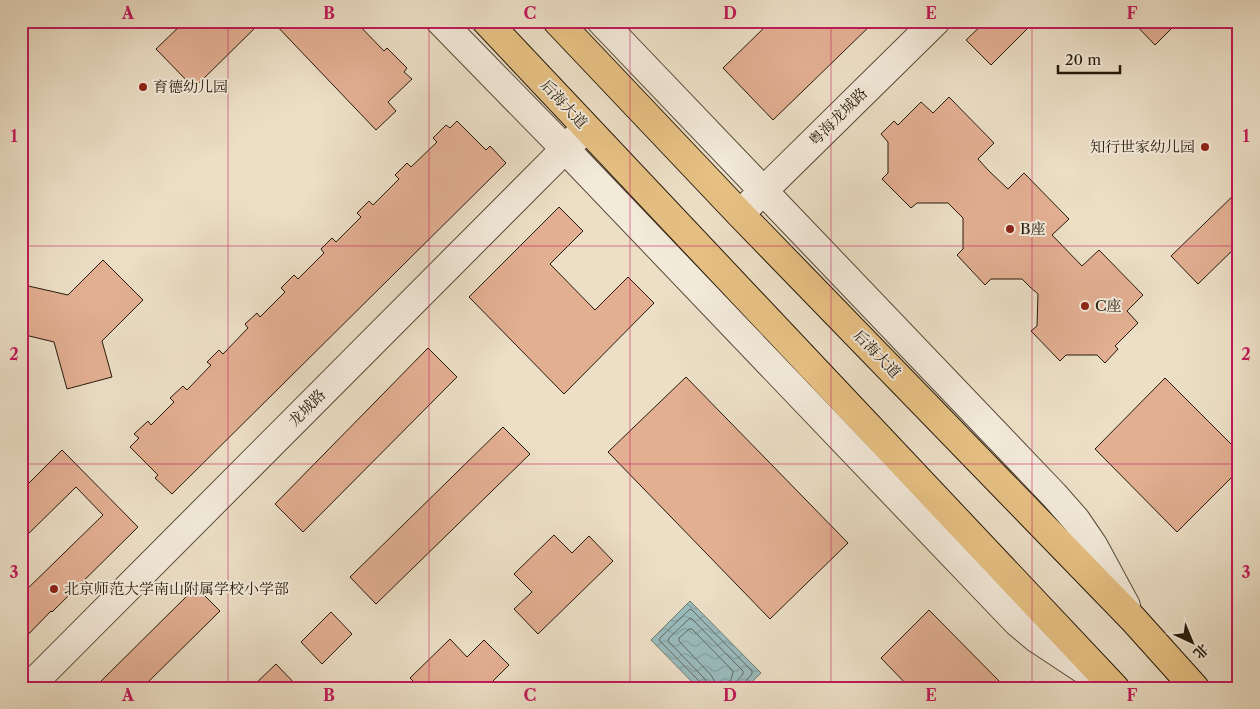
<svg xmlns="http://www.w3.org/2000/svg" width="1260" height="709" viewBox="0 0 1260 709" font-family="'Libre Caslon Text','Noto Serif SC',serif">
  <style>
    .water { fill: url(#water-waves); stroke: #6b7b75 }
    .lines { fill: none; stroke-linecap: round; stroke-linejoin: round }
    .shore { stroke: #606a63; stroke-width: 1 }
    .building { fill: #e3af93; stroke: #251a0a }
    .minor-casing { stroke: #574b39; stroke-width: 30 }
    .major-casing { stroke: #251a0a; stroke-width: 30 }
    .minor { stroke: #f3eada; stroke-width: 28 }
    .major { stroke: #e6c083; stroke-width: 28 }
    .grid { fill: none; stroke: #c2185b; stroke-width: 1; stroke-opacity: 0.55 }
    .poi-dot { fill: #8f2418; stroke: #f3eada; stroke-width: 2 }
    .labels { text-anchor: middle; stroke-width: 4; stroke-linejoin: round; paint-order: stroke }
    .poi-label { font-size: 15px; fill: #251a0a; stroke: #f3eada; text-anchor: start }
    .street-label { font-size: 15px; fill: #251a0a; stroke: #f3eada }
    .neatline { fill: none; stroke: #c2185b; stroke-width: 2 }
    .grid-label { font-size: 16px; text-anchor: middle; font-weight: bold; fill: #c2185b }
  </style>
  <defs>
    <pattern id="water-waves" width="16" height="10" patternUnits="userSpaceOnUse" patternTransform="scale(1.25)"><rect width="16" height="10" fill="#9abbbc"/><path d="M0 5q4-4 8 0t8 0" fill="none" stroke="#85a0a0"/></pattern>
  </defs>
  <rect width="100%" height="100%" fill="#ecdfc6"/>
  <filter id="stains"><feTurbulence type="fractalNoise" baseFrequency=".004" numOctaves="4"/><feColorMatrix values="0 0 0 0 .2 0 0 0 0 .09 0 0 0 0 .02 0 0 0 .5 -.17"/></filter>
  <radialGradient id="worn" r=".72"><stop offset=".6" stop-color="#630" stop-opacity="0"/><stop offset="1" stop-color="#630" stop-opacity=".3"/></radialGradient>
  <polygon class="water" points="690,601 761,673 746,688 698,688 651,640"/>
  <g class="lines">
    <g class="shore">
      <polyline points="701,688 700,682 659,640 660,638 690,609 692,610 752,671 752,674 744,683 743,688"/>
      <polyline points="708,688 707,682 704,678 668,641 669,638 690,618 692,619 743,671 743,674 737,681 736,688"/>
      <path d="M715 688V682L711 675 679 641V638L689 629H692L733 671C733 676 729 682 729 688"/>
    </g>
  </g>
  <g class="building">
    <polygon points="185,21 262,21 194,88 156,49"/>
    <polygon points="272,21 355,21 384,51 387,48 407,68 404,72 412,79 388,102 396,111 376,130"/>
    <polygon points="771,21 875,21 773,120 723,68"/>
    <polygon points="986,21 1035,21 991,65 966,40"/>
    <polygon points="1132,21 1179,21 1155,45"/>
    <polygon points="949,97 994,143 978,159 989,171 1008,189 1024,173 1069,219 1052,235 1082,266 1099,250 1143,295 1127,311 1138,323 1115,346 1118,349 1105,363 1097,355 1066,355 1060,361 1031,331 1037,326 1038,294 1030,287 1022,279 991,279 985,285 957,255 963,249 963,218 948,203 917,203 911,208 882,179 888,173 888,142 881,134 894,121 898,125 921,102 933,113"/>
    <polygon points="457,121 486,150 490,146 506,163 172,494 155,478 158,475 130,447 139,438 134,434 148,421 151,425 174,402 170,398 183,386 187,390 211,365 207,362 219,350 223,354 248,328 245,324 257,313 260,317 285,292 281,288 294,275 298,279 324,253 321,249 332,238 336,242 361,217 357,213 369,201 373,205 399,179 395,175 407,163 411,167 437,142 433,138 446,125 450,128"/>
    <polygon points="1239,190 1239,244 1198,284 1171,256"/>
    <polygon points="559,207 583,231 550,264 595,310 628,277 654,303 564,394 469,297"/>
    <polygon points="103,260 143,300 102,341 112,377 67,389 54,342 21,334 21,298 24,285 68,295"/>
    <polygon points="428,348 457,377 303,532 275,504"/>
    <polygon points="686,377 848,543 770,619 608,452"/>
    <polygon points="1165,378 1239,452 1239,470 1177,532 1095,449"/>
    <polygon points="503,427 530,454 376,604 350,577"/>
    <polygon points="62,450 138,527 52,612 51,611 21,642 21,595 103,515 76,487 21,541 21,491"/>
    <polygon points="554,535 572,553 589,536 613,561 538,634 514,609 532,592 514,574"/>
    <polygon points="196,587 220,611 142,688 94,688"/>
    <polygon points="929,610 1006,688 910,688 881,658"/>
    <polygon points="331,612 352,634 322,664 301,642"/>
    <polygon points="450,639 467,657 484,640 509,665 486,688 420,688 410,678"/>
    <polygon points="276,664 299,688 251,688"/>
  </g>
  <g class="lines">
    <g class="minor-casing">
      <g id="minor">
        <polyline points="440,21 565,149 1017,622 1036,638 1101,681"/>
        <polyline points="601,21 1054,495 1076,520 1093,545 1126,606"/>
        <polyline points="750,204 936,21"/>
        <polyline points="28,688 578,136"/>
      </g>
    </g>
    <g class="major-casing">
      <g id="major">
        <polyline points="486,21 1115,688"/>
        <polyline points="557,21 740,214 1133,619 1195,688"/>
      </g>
    </g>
    <use href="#minor" class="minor"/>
    <use href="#major" class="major"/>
  </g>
  <path class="grid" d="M228 21V688M429 21V688M630 21V688M831 21V688M1032 21V688M21 246H1239M21 464H1239"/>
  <g class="poi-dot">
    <circle cx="143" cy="87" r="5"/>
    <circle cx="1205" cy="147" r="5"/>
    <circle cx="1010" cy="229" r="5"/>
    <circle cx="1085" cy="306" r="5"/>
    <circle cx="54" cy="589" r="5"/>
  </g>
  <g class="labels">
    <g class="poi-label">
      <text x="153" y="92">育德幼儿园</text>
      <text x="1195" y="152" text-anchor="end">知行世家幼儿园</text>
      <text x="1020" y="234">B座</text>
      <text x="1095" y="311">C座</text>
      <text x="64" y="594">北京师范大学南山附属学校小学部</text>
    </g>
    <g class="street-label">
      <text transform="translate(564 104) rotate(47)" y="5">后海大道</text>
      <text transform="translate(838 117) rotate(-45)" y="5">粤海龙城路</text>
      <text transform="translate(877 354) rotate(46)" y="5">后海大道</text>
      <text transform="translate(307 408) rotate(-45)" y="5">龙城路</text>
    </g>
  </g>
  <rect width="1260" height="709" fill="none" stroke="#ecdfc6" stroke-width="55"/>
  <g transform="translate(1192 642) rotate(136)" stroke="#f3eada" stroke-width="4" paint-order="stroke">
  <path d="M0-4L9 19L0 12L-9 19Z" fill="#251a0a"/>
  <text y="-8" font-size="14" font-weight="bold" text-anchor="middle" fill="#251a0a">北</text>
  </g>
  <path d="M1058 65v8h62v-8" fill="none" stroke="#251a0a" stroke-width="2.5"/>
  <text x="1065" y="65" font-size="15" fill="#251a0a" stroke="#f3eada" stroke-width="4" paint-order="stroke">20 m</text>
  <rect x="28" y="28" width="1204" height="654" class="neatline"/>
  <g class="grid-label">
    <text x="128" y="19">A</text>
    <text x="329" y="19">B</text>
    <text x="530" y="19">C</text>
    <text x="730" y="19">D</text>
    <text x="931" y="19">E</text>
    <text x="1132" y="19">F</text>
    <text x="14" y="142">1</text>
    <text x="1246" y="142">1</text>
    <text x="14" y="360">2</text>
    <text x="1246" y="360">2</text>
    <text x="14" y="578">3</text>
    <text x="1246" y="578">3</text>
    <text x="128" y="701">A</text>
    <text x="329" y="701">B</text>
    <text x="530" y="701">C</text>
    <text x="730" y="701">D</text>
    <text x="931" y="701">E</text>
    <text x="1132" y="701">F</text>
  </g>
  <rect width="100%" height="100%" filter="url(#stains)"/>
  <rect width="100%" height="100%" fill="url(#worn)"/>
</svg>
